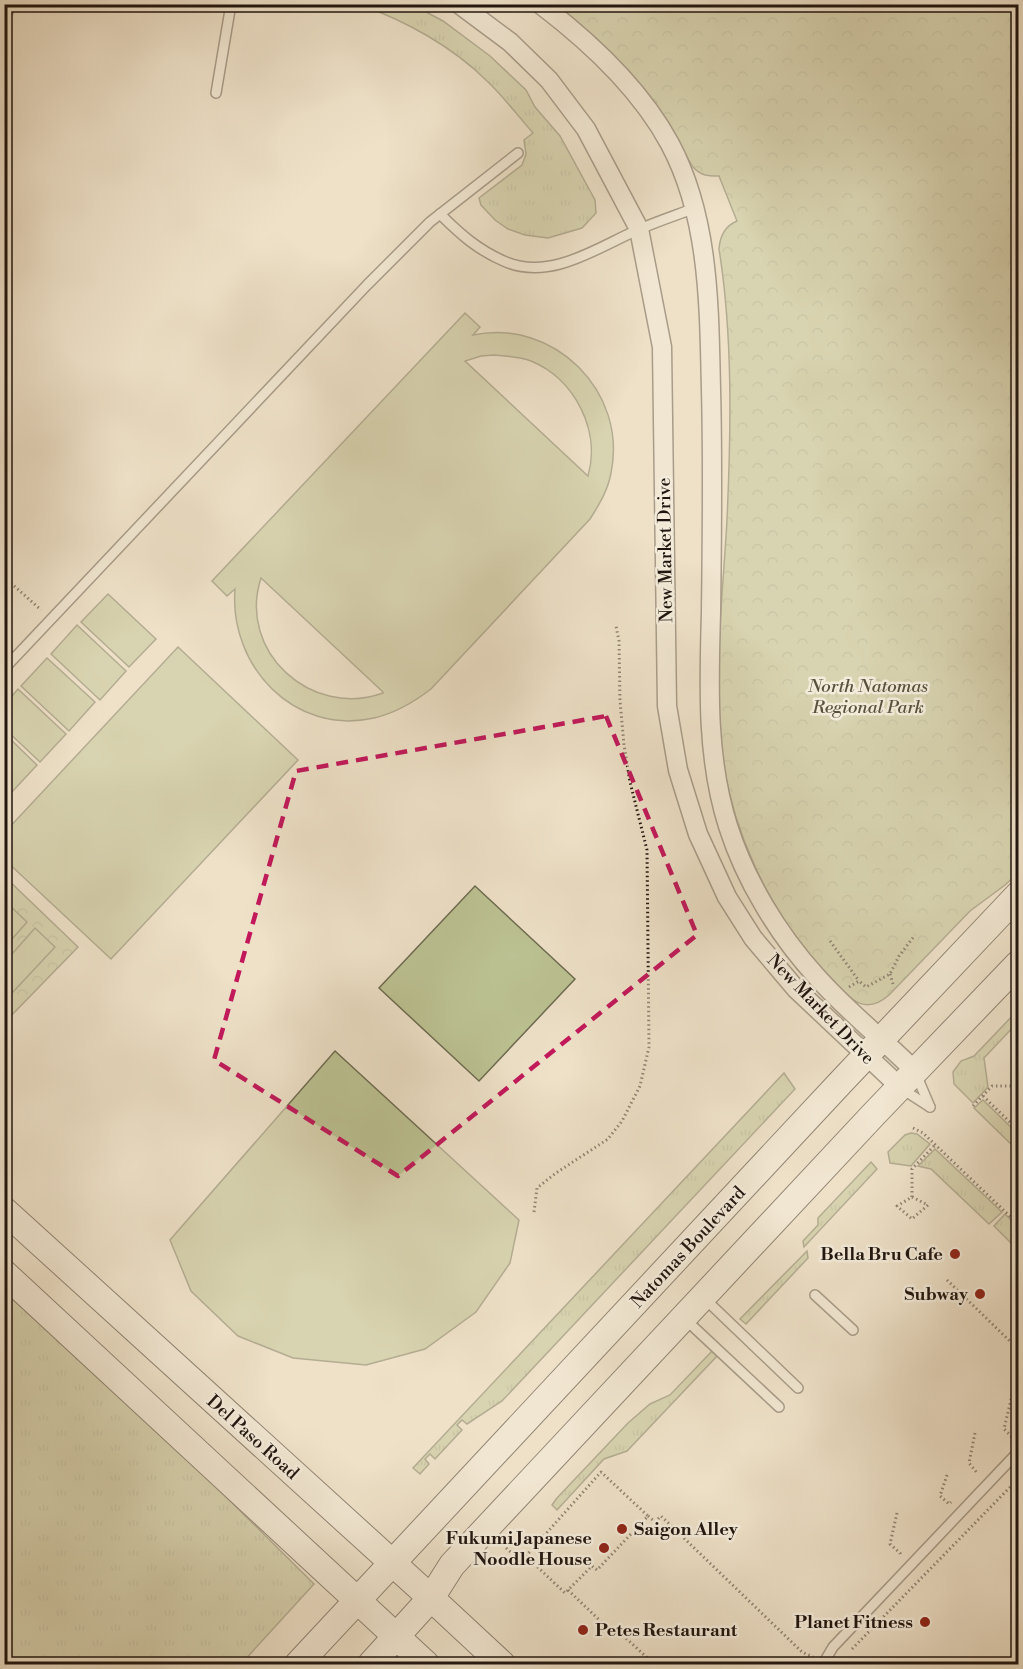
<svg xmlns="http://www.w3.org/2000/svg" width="1023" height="1669" viewBox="0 0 1023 1669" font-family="'Libre Bodoni',serif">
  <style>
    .grass { fill: url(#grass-tufts); stroke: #6e6c51; stroke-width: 1.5 }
    .park { fill: url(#park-crowns); stroke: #6e6c51; stroke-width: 1.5 }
    .garden { fill: #bcc293; stroke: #6e6c51; stroke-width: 1.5; fill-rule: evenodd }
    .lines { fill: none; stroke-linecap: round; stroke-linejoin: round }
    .service-casing { stroke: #54483d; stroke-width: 12 }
    .minor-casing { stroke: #54483d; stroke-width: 21 }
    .secondary-casing { stroke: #20150f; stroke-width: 28 }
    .path { stroke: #20150f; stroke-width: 3; stroke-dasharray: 1.5 3; stroke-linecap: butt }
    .service { stroke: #f4ecdb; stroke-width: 9 }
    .minor { stroke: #f4ecdb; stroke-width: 18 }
    .secondary { stroke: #f4ecdb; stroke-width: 26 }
    .marked { fill: none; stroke: #c2185b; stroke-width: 4.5; stroke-dasharray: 12 8; stroke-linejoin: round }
    .poi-dot { fill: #8f2418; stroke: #f4ecdb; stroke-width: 2 }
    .labels { text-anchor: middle; stroke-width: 5; stroke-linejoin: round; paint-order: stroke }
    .street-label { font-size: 18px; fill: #20150f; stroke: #f4ecdb }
    .park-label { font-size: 18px; font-style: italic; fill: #57523d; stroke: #f4ecdb }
    .poi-label { font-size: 18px; font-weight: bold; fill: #20150f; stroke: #f4ecdb; text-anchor: end }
  </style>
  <defs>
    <pattern id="grass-tufts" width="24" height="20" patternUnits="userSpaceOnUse" patternTransform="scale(1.5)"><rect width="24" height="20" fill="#bcc293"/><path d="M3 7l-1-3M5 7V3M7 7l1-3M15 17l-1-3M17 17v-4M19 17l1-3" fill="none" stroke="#a1a67e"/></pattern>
    <pattern id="park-crowns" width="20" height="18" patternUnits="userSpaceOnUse" patternTransform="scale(1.5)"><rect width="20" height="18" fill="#bcc293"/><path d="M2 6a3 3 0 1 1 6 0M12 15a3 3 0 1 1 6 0" fill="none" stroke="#a1a67e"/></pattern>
  </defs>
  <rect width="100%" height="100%" fill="#eee1c8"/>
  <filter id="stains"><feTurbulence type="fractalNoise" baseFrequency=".00333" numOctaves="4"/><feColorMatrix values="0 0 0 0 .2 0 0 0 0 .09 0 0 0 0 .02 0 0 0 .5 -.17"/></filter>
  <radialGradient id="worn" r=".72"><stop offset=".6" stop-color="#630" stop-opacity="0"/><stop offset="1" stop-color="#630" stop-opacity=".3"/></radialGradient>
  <g class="grass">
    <path d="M361 5H413L443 21 490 56 526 90 535 107 560 136 595 200 596 213 582 228 548 238 525 235 508 229 495 220 481 205 479 198 522 165 526 154 524 140 533 133C518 116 504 97 487 81 453 47 406 21 361 5Z"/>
    <polygon points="1018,1010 1018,1022 984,1058 988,1087 973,1103 954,1084 953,1072 961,1061 974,1056"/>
    <polygon points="784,1073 795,1089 502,1401 467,1424 462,1420 457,1425 462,1430 435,1459 430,1454 425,1459 429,1464 420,1474 413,1468"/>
    <polygon points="983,1100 1018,1134 1018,1151 974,1108"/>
    <polygon points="911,1133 917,1134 930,1144 911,1166 890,1163 888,1152 905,1135"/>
    <polygon points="935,1149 1002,1212 989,1224 931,1169 918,1166"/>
    <polygon points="871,1162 877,1169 804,1247 803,1241 818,1225 818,1218"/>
    <polygon points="1005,1214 1018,1227 1018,1250 994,1226"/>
    <polygon points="807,1251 808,1258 746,1324 740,1319"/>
    <polygon points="4,1290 204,1475 314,1584 241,1664 5,1664"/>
    <polygon points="714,1349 719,1354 627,1451 604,1459 557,1510 552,1505 557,1498 628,1423 650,1404 670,1395"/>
  </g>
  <g class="park">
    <path d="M553 5H1018V873L1005 885 970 911 889 995C863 1018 848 996 830 977 769 916 728 824 720 738 714 667 723 592 727 520 731 432 733 336 719 249 720 235 725 226 737 221L719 176C707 176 701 176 692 166L663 116Z"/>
    <polygon points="4,876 78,947 5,1022 4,1022"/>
  </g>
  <g class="garden">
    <path d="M465 313 480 327 473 335C554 318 628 392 611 473 608 490 599 505 590 519L431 689C414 702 396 713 374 718 294 736 229 666 235 589L227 596 212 581ZM494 355C507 356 520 357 531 361 575 379 601 431 588 476L465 361 481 356ZM261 578 383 692V693C311 719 237 651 261 578Z"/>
    <polygon points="108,594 156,639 129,667 81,622"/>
    <polygon points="77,625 126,671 100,700 51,654"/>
    <polygon points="178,647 298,760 111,959 5,860 5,832"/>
    <polygon points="47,658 95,702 69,731 21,686"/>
    <polygon points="18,689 66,734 40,762 5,729 5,704"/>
    <polygon points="5,734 37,765 11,793 5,787"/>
    <polygon points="475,886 575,979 479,1081 379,988"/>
    <polygon points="7,903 27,922 5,947 5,906"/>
    <polygon points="35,928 55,947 13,992 5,984 5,962"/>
    <polygon points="335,1051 519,1220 510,1263 476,1312 425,1349 366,1365 293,1358 238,1336 191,1291 170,1240"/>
  </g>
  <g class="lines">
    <g class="service-casing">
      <g id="service">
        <polyline points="4,17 13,4"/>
        <polyline points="216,93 231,4"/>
        <path d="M440 214C460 234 479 251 506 262 553 281 599 246 640 229 658 221 677 215 695 208"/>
        <polyline points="4,669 367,285 430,222 518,153"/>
        <polyline points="916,1074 930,1107"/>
        <polyline points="902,1089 930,1107"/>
        <polyline points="815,1295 853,1330"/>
        <polyline points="704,1298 798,1388"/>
        <polyline points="685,1319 779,1407"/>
        <polyline points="823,1664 833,1647 1018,1452"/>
      </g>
    </g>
    <g class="minor-casing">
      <g id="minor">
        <polyline points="459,4 510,42 549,80 586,129 639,229 662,347 667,706 678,770 698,834 727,897 753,938 796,989 900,1087"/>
        <path d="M540 4C590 42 640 88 670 144 710 219 709 308 711 390 713 464 712 538 711 612 709 684 706 757 728 826 745 880 778 934 816 976 846 1010 883 1039 915 1071"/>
      </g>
    </g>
    <g class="secondary-casing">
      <g id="secondary">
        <polyline points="4,1210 431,1598 502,1664"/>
        <polyline points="4,1273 426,1664"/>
        <polyline points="298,1664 841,1082 1018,895"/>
        <polyline points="371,1664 431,1598 452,1565 874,1114 1018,964"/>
      </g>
    </g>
    <g class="path">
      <polyline points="4,577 41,610"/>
      <polyline points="830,941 859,981"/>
      <polyline points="890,974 894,987"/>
      <polyline points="849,987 859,981 866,987 890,974 899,956 915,935"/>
      <polyline points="983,1096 1018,1130"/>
      <polyline points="973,1106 992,1086 1018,1086"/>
      <polyline points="913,1128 923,1133 1018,1224"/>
      <polygon points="912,1197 928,1205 912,1219 897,1206"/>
      <polyline points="912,1197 912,1169 935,1145"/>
      <polyline points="534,1212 537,1188 556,1173 608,1139 622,1121 640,1086 649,1047 647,850 630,782 624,745 620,701 619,641 616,626"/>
      <polyline points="947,1280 1018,1349"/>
      <polyline points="975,1433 969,1463 978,1474"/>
      <polyline points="1015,1440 1004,1429 1018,1370"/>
      <polyline points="947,1475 940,1496 949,1504 951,1502"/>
      <polyline points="897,1513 890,1544 900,1553 901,1557"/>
      <polyline points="648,1516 655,1522 661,1516 802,1652 813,1657"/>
      <polyline points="506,1548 515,1556 526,1556 601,1472 648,1516 597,1570 592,1566 565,1593 526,1556"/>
      <polyline points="568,1590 613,1633 616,1629 654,1664"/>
      <polyline points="852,1649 1018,1479"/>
    </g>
    <use href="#service" class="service"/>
    <use href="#minor" class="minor"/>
    <use href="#secondary" class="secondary"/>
  </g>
  <path d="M0 0H1023V1669H0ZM606 716 697 935 398 1176 214 1060 296 771Z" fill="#eee1c8" fill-opacity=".55" fill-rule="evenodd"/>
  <path class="marked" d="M606 716 697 935 398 1176 214 1060 296 771Z"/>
  <g class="poi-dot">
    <circle cx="955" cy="1254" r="6"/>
    <circle cx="980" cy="1294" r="6"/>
    <circle cx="622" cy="1529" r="6"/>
    <circle cx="604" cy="1548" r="6"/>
    <circle cx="925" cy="1622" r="6"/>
    <circle cx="583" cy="1630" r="6"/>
  </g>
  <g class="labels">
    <g class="street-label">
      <text transform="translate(665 550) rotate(-91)" y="6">New Market Drive</text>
      <text transform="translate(821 1009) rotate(46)" y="6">New Market Drive</text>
      <text transform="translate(688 1247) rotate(-47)" y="6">Natomas Boulevard</text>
      <text transform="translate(253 1437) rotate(42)" y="6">Del Paso Road</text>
    </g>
    <g class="park-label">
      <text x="868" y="692">North Natomas<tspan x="868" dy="21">Regional Park</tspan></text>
    </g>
    <g class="poi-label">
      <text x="943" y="1260">Bella Bru Cafe</text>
      <text x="968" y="1300">Subway</text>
      <text x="634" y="1535" text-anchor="start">Saigon Alley</text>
      <text x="592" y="1544">Fukumi Japanese<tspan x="592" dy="21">Noodle House</tspan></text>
      <text x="913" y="1628">Planet Fitness</text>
      <text x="595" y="1636" text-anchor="start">Petes Restaurant</text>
    </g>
  </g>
  <rect width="1023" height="1669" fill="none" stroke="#eee1c8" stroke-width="24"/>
  <rect x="6" y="6" width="1011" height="1657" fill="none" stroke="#20150f" stroke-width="3"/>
  <rect x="12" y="12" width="999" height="1645" fill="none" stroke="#20150f" stroke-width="1.5"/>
  <rect width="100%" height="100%" filter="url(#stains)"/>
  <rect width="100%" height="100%" fill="url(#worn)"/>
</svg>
